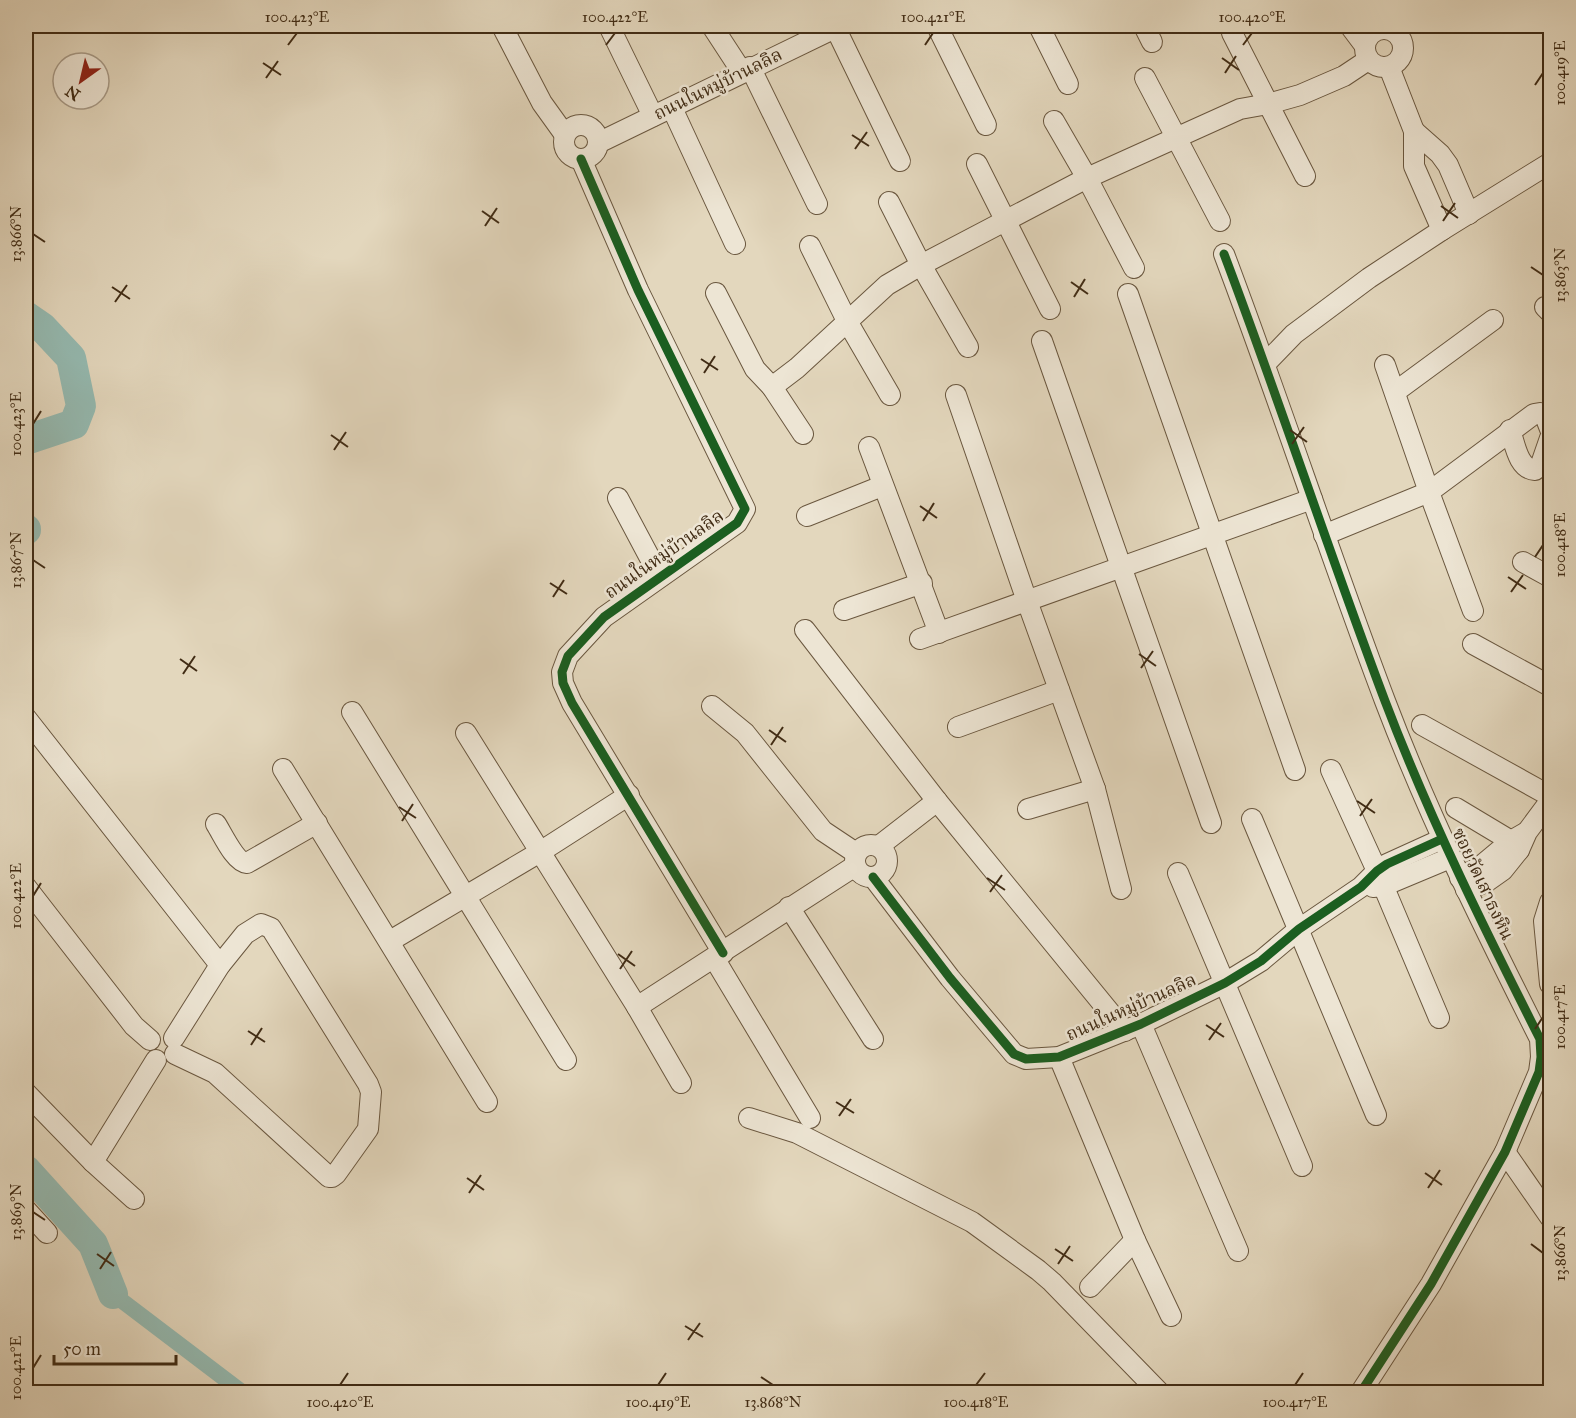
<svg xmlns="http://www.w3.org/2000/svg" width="1576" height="1418" viewBox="0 0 1576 1418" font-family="'IM FELL Great Primer','Noto Serif Thai',serif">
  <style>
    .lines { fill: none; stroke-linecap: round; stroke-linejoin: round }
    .canal { stroke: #95bab1; stroke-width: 16 }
    .river { stroke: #95bab1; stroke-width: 30 }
    .street-casing { stroke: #6a573f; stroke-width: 22 }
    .street { stroke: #ede5d4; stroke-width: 20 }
    .cycleway-casing { stroke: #ede5d4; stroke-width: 13 }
    .cycleway { stroke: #1b5e20; stroke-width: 9 }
    .ticks { fill: none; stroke: #412c15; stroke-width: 2 }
    .labels { text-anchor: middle; stroke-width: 5; stroke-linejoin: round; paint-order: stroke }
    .street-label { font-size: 18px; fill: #412c15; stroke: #ede5d4 }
    .neatline { fill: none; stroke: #412c15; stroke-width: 2 }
    .ticks-label { font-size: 15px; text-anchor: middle; fill: #412c15 }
  </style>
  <rect width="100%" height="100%" fill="#e3d7bd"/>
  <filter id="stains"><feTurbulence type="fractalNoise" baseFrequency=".00333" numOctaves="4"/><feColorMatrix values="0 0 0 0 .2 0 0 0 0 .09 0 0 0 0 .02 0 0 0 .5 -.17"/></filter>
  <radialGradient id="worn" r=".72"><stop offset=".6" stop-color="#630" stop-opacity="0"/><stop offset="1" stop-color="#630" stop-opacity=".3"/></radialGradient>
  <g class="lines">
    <polyline class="canal" points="113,1294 242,1392"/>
    <g class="river">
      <polyline points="26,316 42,327 71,358 81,406 74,424 26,440"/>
      <polyline points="26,529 26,530"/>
      <polyline points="26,1170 93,1244 113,1294"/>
    </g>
    <g class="street-casing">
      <g id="street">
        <polyline points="502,26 542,103 565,135"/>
        <polyline points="609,26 653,116"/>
        <polyline points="712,26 742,72"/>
        <polyline points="937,26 986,125"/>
        <polyline points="1039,26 1068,84"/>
        <polyline points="1144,26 1152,42"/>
        <polyline points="1350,26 1365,46"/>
        <polyline points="835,27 900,161"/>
        <circle cx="1384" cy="48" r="19"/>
        <polyline points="1232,33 1305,176"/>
        <polyline points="750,67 817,204"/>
        <polyline points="1389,67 1414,131 1414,166 1442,230"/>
        <polyline points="1145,78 1220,221"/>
        <polyline points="672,108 735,244"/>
        <polyline points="1054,121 1087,178 1134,268"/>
        <circle cx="581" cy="142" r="17"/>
        <polyline points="1414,131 1440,154 1448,165 1469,214"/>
        <polyline points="598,143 839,26"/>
        <polyline points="581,159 638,290 745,509 737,523 604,617 568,656 562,672 563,683 572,703 723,953"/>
        <polyline points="977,164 1050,309"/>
        <polyline points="889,202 921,265 968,347"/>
        <polyline points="810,246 847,321 890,395"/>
        <path d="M1224 254C1280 402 1329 553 1385 701 1429 817 1484 928 1540 1039L1541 1057 1539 1072 1505 1152 1431 1284 1361 1392"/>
        <polyline points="716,293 755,369 772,387 803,434"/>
        <polyline points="1128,294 1295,770"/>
        <polyline points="1545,307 1550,312"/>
        <polyline points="1042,341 1211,823"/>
        <polyline points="1265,364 1294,334 1369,278 1442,230 1550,163"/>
        <polyline points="1385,365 1429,492 1473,611"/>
        <polyline points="772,387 797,368 887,285 921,265 1087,178 1240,109 1268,104 1300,95 1344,76 1368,60"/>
        <polyline points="1395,392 1493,320"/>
        <polyline points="956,395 1027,601 1095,789 1121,889"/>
        <path d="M1510 430C1515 444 1518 469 1535 470L1541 464 1550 438"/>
        <polyline points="869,447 939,633"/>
        <polyline points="618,498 660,577"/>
        <polyline points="807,516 882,486"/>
        <polyline points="1324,535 1429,492 1534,414 1540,413 1545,416 1550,429"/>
        <polyline points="1523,562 1550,577"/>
        <polyline points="844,610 922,583"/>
        <polyline points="805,630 937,801 1125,1031"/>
        <polyline points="920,639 1312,499"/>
        <polyline points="1473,644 1550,686"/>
        <polyline points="712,706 745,733 823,831 856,853"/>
        <polyline points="352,712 566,1060"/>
        <polyline points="26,718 220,965"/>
        <polyline points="1422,725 1550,796"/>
        <polyline points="958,727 1059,690"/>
        <polyline points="466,733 637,1007 681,1083"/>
        <polyline points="283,769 487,1102"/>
        <polyline points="1331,770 1377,871 1439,1018"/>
        <polyline points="1456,808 1511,841 1519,850"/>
        <polyline points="1028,809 1095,789"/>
        <polyline points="1252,819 1376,1115"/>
        <path d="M216 824C223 835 235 862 247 863L317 823"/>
        <circle cx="871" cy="861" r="16"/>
        <polyline points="879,846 937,801"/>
        <polyline points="1178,873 1302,1166"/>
        <polyline points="873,877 950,978 1014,1054 1026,1059 1059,1057 1141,1024 1225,983 1261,961 1299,929 1361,887 1377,871 1387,864 1442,839"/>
        <polyline points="1460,878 1481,866 1511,841 1525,833"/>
        <polyline points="26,887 134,1026 150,1040"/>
        <polyline points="1373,887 1383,886 1450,858"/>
        <polyline points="1466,890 1486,882 1503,870 1519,850 1527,832 1550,801"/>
        <polyline points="1550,902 1544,921 1550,984"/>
        <polyline points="789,907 873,1039"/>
        <polyline points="390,941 540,852 629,795"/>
        <polyline points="714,958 810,1118"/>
        <polyline points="637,1007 855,866"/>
        <polyline points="1141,1024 1238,1251"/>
        <polyline points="174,1038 220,965 245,934 261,924 271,928 368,1084 371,1092 368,1129 336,1174 332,1177 329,1177 215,1073 175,1054"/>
        <polyline points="1059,1057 1135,1240 1171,1316"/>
        <polyline points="26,1093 93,1162 134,1199"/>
        <polyline points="749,1118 797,1133 972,1222 1038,1270 1052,1282 1159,1392"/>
        <polyline points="1505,1152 1550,1217"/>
        <polyline points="93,1162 156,1060"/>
        <polyline points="26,1210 47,1233"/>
        <polyline points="1090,1287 1135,1240"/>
      </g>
    </g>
    <use href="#street" class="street"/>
    <g class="cycleway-casing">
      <g id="cycleway">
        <polyline points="581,159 638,290 745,509 737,523 604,617 568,656 562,672 563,683 572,703 723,953"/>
        <path d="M1224 254C1280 402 1329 553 1385 701 1429 817 1484 928 1540 1039L1541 1057 1539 1072 1505 1152 1431 1284 1361 1392"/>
        <polyline points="873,877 950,978 1014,1054 1026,1059 1059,1057 1141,1024 1225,983 1261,961 1299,929 1361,887 1377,871 1387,864 1442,839"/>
      </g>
    </g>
    <use href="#cycleway" class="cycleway"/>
  </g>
  <path class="ticks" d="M288 45 297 33M606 45 615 33M925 45 933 33M1243 45 1252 33M1222 58 1239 70M263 63 281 75M1225 73 1236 56M266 78 278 61M1535 85 1543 73M852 135 869 146M855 149 867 132M1441 206 1458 218M482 211 499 223M1443 221 1455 203M485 226 497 208M33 234 45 242M1531 267 1543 275M1071 282 1088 294M112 287 130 299M1074 297 1085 279M115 302 127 285M701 359 718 370M704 373 715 356M33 424 41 411M1290 430 1307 442M331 435 348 447M1292 444 1304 427M334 450 346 432M920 506 937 518M923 521 934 503M1535 557 1543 545M33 560 45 568M1508 577 1526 589M550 583 567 594M1511 592 1523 575M553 597 564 580M1139 654 1156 666M180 659 197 671M1141 668 1153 651M183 674 195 656M769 730 786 742M771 745 783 727M1357 801 1375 813M399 807 416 818M1360 816 1372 799M402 821 413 804M987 878 1005 890M990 892 1002 875M33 896 41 883M618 954 635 966M620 969 632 951M1206 1025 1224 1037M1535 1029 1543 1017M248 1031 265 1042M1209 1040 1221 1023M251 1045 262 1028M836 1102 854 1113M839 1116 851 1099M1425 1173 1442 1185M467 1178 484 1190M1428 1188 1440 1170M469 1193 481 1175M33 1212 45 1220M1531 1244 1543 1253M1055 1249 1073 1261M97 1254 114 1266M1058 1264 1070 1246M100 1269 111 1252M685 1326 703 1337M688 1340 700 1323M33 1368 41 1355M761 1377 773 1385M340 1385 348 1373M658 1385 666 1373M976 1385 985 1373M1295 1385 1303 1373"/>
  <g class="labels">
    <g class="street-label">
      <text transform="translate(718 84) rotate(-26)" y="6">ถนนในหมู่บ้านลลิล</text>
      <text transform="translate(664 554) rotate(-35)" y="6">ถนนในหมู่บ้านลลิล</text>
      <text transform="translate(1483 884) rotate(65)" y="6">ซอยวัดเสาธงหิน</text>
      <text transform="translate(1131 1007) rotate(-24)" y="6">ถนนในหมู่บ้านลลิล</text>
    </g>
  </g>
  <rect width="1576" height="1418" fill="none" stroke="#e3d7bd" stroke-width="66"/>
  <g transform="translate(81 81) rotate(214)"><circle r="28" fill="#ede5d4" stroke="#a89b88" stroke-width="1.5"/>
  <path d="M0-4.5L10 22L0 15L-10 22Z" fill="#8f2418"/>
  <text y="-9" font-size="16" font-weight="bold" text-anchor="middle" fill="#412c15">N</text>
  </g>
  <path d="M54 1355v9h122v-9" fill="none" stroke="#412c15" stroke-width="3"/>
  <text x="63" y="1355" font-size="18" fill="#412c15" stroke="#ede5d4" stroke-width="4.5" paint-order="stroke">50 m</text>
  <rect x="33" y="33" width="1510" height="1352" class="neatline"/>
  <g class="ticks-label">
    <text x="297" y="22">100.423°E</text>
    <text x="615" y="22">100.422°E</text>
    <text x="933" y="22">100.421°E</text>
    <text x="1252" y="22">100.420°E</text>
    <text transform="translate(1560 73) rotate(-90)" y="5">100.419°E</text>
    <text transform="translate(16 234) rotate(-90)" y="5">13.866°N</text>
    <text transform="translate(1560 275) rotate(-90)" y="5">13.863°N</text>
    <text transform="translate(16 424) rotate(-90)" y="5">100.423°E</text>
    <text transform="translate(1560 545) rotate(-90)" y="5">100.418°E</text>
    <text transform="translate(16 560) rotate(-90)" y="5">13.867°N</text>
    <text transform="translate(16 896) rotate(-90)" y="5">100.422°E</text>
    <text transform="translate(1560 1017) rotate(-90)" y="5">100.417°E</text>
    <text transform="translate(16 1212) rotate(-90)" y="5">13.869°N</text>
    <text transform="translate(1560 1253) rotate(-90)" y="5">13.866°N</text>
    <text transform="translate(16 1368) rotate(-90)" y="5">100.421°E</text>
    <text x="340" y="1407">100.420°E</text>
    <text x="658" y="1407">100.419°E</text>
    <text x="773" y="1407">13.868°N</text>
    <text x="976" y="1407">100.418°E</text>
    <text x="1295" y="1407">100.417°E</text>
  </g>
  <rect width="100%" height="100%" filter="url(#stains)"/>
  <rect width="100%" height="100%" fill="url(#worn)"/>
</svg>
